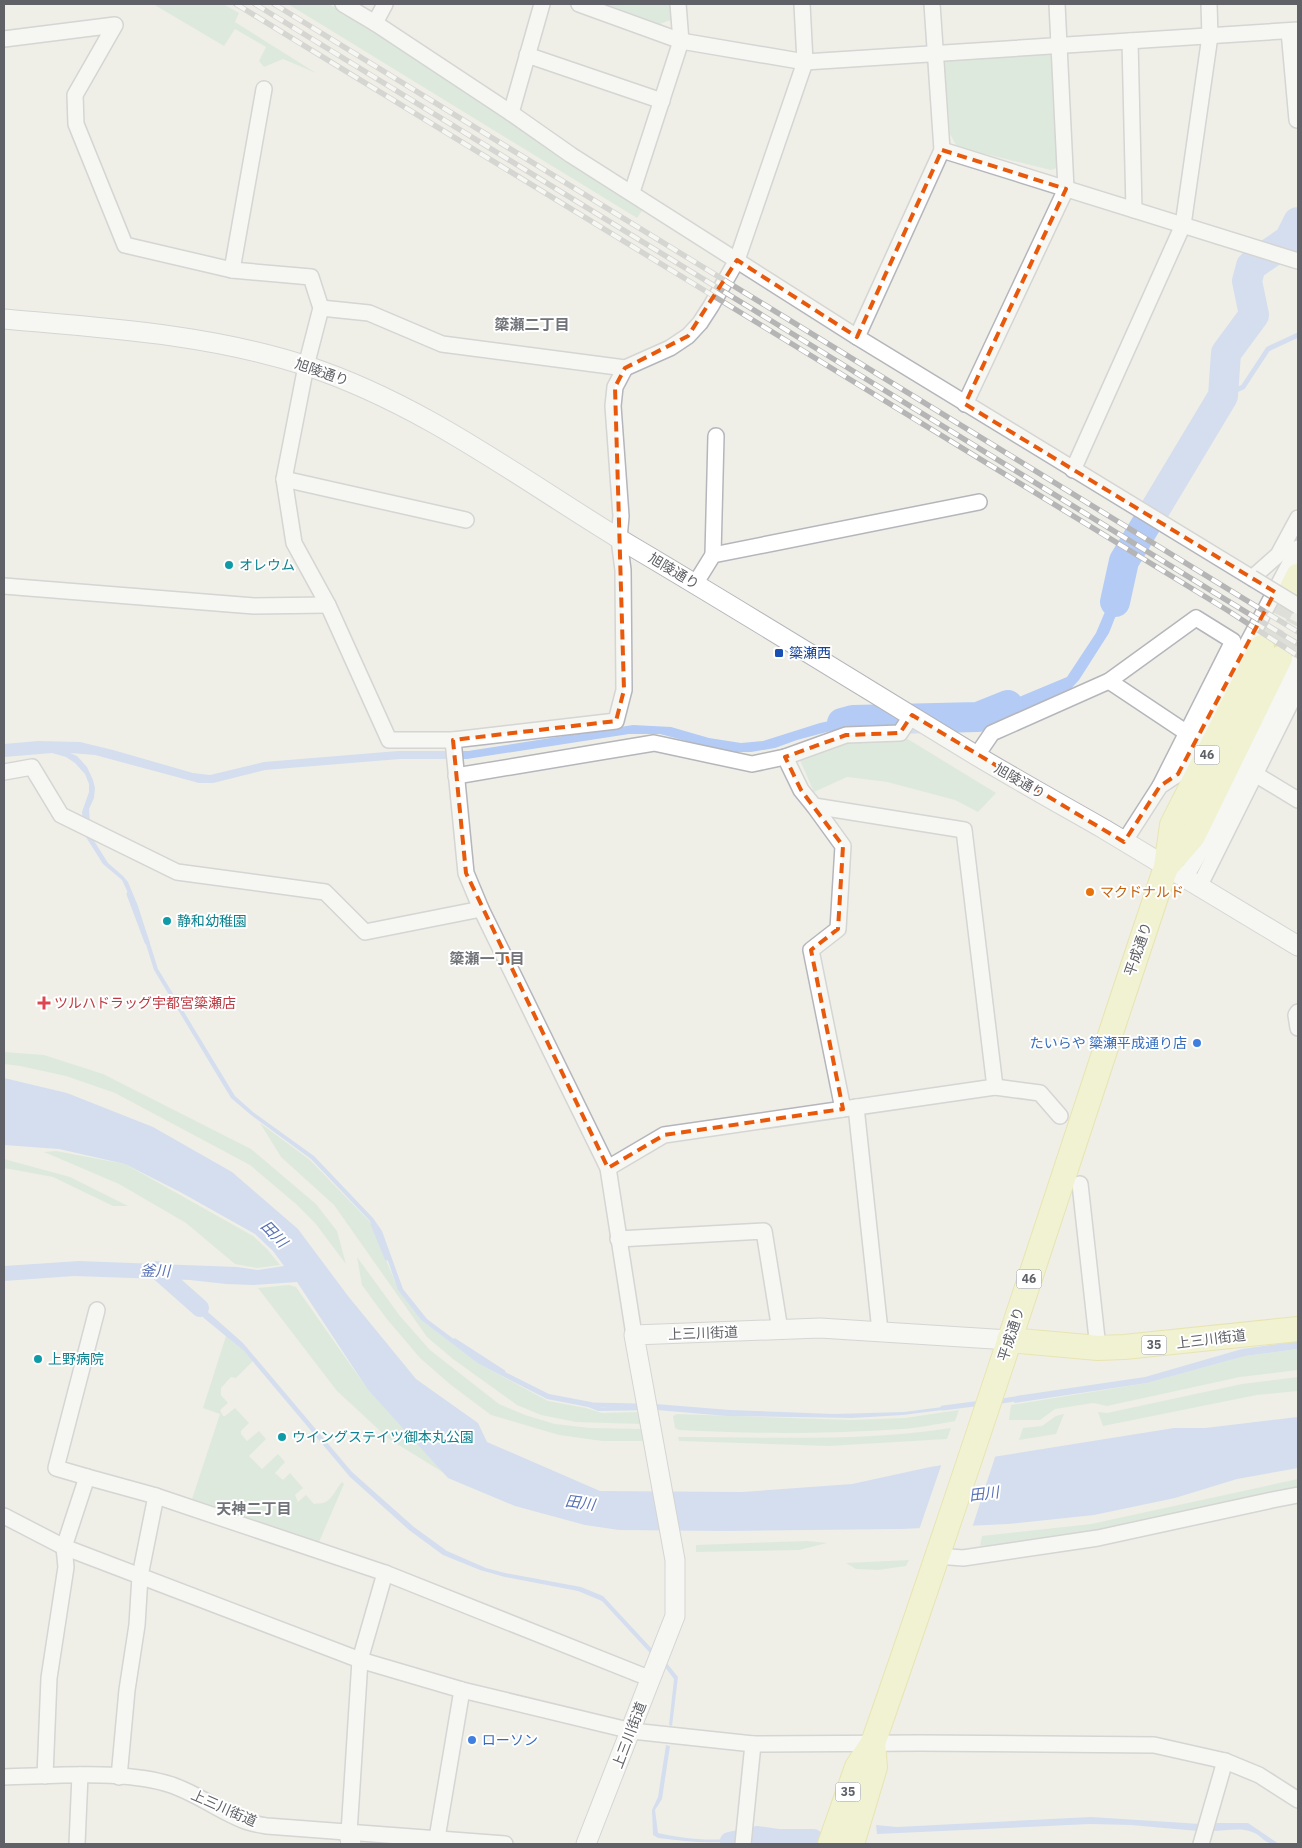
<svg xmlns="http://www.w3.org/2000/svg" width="1302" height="1848" viewBox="0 0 1302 1848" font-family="'IBM Plex Sans','Noto Sans JP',sans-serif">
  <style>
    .green { fill: #c8e3ce }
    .water { fill: #b3cbf5 }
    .pier { fill: #efefe8 }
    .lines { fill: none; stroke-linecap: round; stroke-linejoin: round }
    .stream { stroke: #b3cbf5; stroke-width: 5 }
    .canal { stroke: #b3cbf5; stroke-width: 18 }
    .river { stroke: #b3cbf5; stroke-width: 30 }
    .primary-tunnel { stroke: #cbccc8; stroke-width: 24; stroke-dasharray: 24 12; stroke-linecap: butt }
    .minor-casing { stroke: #b5b6bb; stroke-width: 18 }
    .tertiary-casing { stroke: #b5b6bb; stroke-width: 21 }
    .primary-casing { stroke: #e0d870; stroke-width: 26 }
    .minor { stroke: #fff; stroke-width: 15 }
    .tertiary { stroke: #fff; stroke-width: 19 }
    .primary { stroke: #f3f5b7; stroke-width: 24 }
    .rail-casing { stroke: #b5b5b6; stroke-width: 5.5 }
    .rail { stroke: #fff; stroke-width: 4; stroke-dasharray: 11; stroke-linecap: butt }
    .minor-bridge-casing { stroke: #b5b6bb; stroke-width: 18; stroke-linecap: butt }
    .minor-bridge { stroke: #fff; stroke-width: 15 }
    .marked { fill: none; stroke: #e8590c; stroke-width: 4; stroke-dasharray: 10 6; stroke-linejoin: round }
    .culture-dot { fill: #0f9aa8; stroke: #fff; stroke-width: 2 }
    .transit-dot { fill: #1a4fb4; stroke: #fff; stroke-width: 2 }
    .food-dot { fill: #e8710a; stroke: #fff; stroke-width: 2 }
    .health-dot { fill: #e0444e; stroke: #fff; stroke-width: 2 }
    .shop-dot { fill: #3f7fe0; stroke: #fff; stroke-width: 2 }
    .labels { text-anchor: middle; stroke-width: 4; stroke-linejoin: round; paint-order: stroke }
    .shield { fill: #fff; stroke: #8f9094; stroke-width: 1 }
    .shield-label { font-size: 12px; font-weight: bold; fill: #5f6166 }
    .street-label { font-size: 14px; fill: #5f6166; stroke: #fff }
    .culture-label { font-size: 14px; fill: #0d838f; stroke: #fff; text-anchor: start }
    .transit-label { font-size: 14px; fill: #164399; stroke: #fff; text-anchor: start }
    .food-label { font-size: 14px; fill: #c56008; stroke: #fff; text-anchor: start }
    .health-label { font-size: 14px; fill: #be3a42; stroke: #fff; text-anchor: start }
    .shop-label { font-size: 14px; fill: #366cbe; stroke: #fff; text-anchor: end }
    .neighbourhood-label { font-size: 15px; font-weight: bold; fill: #707378; stroke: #fff }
    .water-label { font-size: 15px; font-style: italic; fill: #5872b6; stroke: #fff }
  </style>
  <rect width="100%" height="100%" fill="#efefe8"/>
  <g class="green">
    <polygon points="153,4 223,4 239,13 235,22 316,73 283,59 264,67 259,61 266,47 235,29 224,46"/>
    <polygon points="288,4 329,4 448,78 643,209 637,218"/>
    <polygon points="605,4 674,4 676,18 660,24"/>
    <polygon points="1049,51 1055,57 1060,167 1051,170 957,147 950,134 944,62 953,55"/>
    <polygon points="906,738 996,793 978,812 955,800 887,782 847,777 814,792 799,758 848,741"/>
    <polygon points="4,1052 44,1055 103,1074 251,1149 316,1204 337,1231 346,1264 315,1223 296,1204 250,1165 115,1093 66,1076 20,1066 4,1064"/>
    <polygon points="260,1123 310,1160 371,1223 398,1289 421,1320 481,1365 548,1401 586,1408 602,1413 639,1412 641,1424 576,1422 541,1415 517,1405 453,1359 427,1337 334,1205 281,1157"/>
    <polygon points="56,1151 125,1164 253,1236 267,1249 280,1265 257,1268 235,1264 186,1223 119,1184 44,1152"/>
    <polygon points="4,1159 70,1177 128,1206 113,1206 53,1177 4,1168"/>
    <polygon points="357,1257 400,1316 430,1350 499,1404 525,1415 555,1424 590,1428 643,1429 646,1441 602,1441 559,1435 491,1415 451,1385 420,1358 386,1318 362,1285"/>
    <polygon points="289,1285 296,1287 368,1390 444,1473 389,1439 337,1391 258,1288"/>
    <path d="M226 1336 244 1351 253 1361 236 1378 231 1377 221 1388V1395L228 1403 220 1410 223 1416H225L235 1408 249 1423 241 1431V1434L247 1441 259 1431 266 1439 249 1456 262 1469 278 1454 285 1462 275 1473 283 1480 290 1473 303 1488 295 1495 298 1502 306 1495 314 1504C317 1503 320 1504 323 1503 332 1501 336 1488 342 1482L344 1484 319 1542 192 1499 220 1414 203 1408Z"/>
    <polygon points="1298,1349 1298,1370 1240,1377 1107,1406 1093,1403 1055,1409 1040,1420 1009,1420 1011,1405 1147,1383 1245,1356"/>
    <polygon points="1298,1377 1298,1391 1257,1395 1103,1426 1098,1412 1107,1413 1242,1384"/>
    <path d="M959 1410 955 1421C937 1424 919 1428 902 1429 828 1434 753 1434 679 1430L675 1428 673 1416 677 1414 852 1420 905 1418Z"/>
    <polygon points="1064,1414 1056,1434 1019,1440 1023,1428 1042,1426 1056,1416"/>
    <path d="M951 1428 947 1439 829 1446 679 1441 678 1437C769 1437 861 1442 951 1428Z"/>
    <polygon points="1298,1479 1298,1489 1128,1526 1051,1539 980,1546 982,1536 1091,1524"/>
    <polygon points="807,1541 827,1543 799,1550 696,1552 696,1545"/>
    <polygon points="909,1560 906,1566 878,1570 856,1569 846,1563"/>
  </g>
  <g class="water">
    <polygon points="1120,559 1132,566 1122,600 1109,633 1079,680 1069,691 1023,710 977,722 956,710 988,710 1067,677 1096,633 1107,607"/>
    <polygon points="873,714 888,723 853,725 797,740 775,748 751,752 727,752 660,734 629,734 467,759 400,759 265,770 213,783 199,783 95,755 70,753 77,756 87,767 93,780 95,788 94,798 89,809 91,836 108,863 123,876 128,882 138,906 158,969 235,1096 253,1112 314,1156 373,1218 382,1231 403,1289 427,1319 483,1361 549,1394 591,1402 602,1408 656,1404 730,1410 834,1414 904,1412 950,1406 950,1409 903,1415 852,1418 727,1416 657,1410 598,1411 588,1407 547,1399 479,1364 421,1320 398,1290 378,1232 369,1220 311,1159 251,1115 231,1098 154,970 134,906 122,880 103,864 84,834 82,812 89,792 89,784 85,774 75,763 66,757 52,753 4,757 4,744 38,741 80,742 113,750 193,773 210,775 264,762 398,751 468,751 633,725 671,727 709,738 741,743 763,741 820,723 852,716"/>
    <polygon points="4,1078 67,1093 153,1127 232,1172 298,1229 348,1296 416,1379 478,1423 487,1442 600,1491 742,1492 852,1484 930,1467 1174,1428 1205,1428 1298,1417 1298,1468 1237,1479 1175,1498 1094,1515 1008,1524 901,1529 725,1531 619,1530 585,1525 515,1506 448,1478 368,1390 297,1282 253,1285 226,1284 190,1280 74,1276 4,1281 4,1266 79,1261 237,1267 258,1270 284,1266 273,1251 255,1234 182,1193 125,1164 59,1149 4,1145"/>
    <polygon points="183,1290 243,1343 352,1472 414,1527 447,1551 486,1568 505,1573 581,1587 603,1596 653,1650 651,1654 602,1601 578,1591 505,1577 480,1570 443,1555 409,1530 350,1477 244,1351 205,1319 180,1294"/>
    <polygon points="1298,1341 1298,1349 1245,1356 1147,1383 1014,1403 1016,1396 1145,1377 1242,1349"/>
    <polygon points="666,1662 678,1677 672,1726 669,1725 674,1679 665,1667"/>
    <path d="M666 1745 670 1746 662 1799 655 1810 658 1833C686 1839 712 1842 740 1837L739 1840C712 1845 685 1841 658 1838L653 1835 652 1810 658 1797Z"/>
    <polygon points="1091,1817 1201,1824 1198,1831 1131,1825 1090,1824 877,1834 876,1825 897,1827"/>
    <path d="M1215 1823H1248L1279 1844C1262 1844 1265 1837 1252 1832 1240 1827 1224 1831 1212 1831Z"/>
    <polygon points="754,1832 794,1837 812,1835 812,1841 777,1841 754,1837"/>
  </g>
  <polygon class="pier" points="996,1454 972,1528 919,1530 942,1463"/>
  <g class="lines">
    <g class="stream">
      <polyline points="1223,396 1243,387 1268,349 1298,335"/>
      <polyline points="129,894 147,942"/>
      <polyline points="373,1224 387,1258"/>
      <polyline points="455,1341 503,1372"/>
      <polyline points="995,1402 1022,1398"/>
      <polyline points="591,1405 638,1406"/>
      <polyline points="943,1408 982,1403"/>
    </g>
    <g class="canal">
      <polyline points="157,1270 200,1308"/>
      <polyline points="729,1841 757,1835 778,1838 814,1838"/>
    </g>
    <g class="river">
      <polyline points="1115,602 1124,561 1223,396 1226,353 1254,315 1247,281 1251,266 1289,240 1298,222"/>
      <polyline points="842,723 853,720 978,717 1008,705"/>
    </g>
    <g class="primary-tunnel">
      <polyline points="1262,647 1291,590"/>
      <polyline points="1280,658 1298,623"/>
    </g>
    <g class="minor-casing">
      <g id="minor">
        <polyline points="343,4 375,23 511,113 571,155 857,337 1252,578 1278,555 1298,518"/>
        <polyline points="579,4 681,41 805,62 1298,30"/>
        <polyline points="375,23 385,4"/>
        <polyline points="1289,31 1297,120"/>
        <polyline points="4,39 115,25 75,95 76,124 125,245 232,270 311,277 321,308 306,366 284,479 294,543 328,605 389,740 453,740 466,873 481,909 608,1168 634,1335"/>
        <polyline points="1130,41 1134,210"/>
        <polyline points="527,55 662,101"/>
        <polyline points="511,113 542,4"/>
        <polyline points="942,150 1298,261"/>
        <polyline points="632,192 681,41 678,4"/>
        <polyline points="232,270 264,89"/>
        <polyline points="321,308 369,313 442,344 625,368 670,348 688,336 700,323 711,306 737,260 805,62 802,4"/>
        <polyline points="857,337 942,150 932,4"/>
        <polyline points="965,404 1066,189 1057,4"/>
        <polyline points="1073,470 1183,225 1210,36 1209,4"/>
        <polyline points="284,479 466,520"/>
        <polyline points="713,555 716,436"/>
        <polyline points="695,584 713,555 979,502"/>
        <polyline points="4,586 254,606 328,605"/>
        <polyline points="1109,681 1187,733"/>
        <polyline points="453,740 616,721 624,690 623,570 619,539 621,516 613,406 615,387 625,368"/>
        <polyline points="977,755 992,733 1109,681 1196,618 1233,641 1160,786"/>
        <polyline points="785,757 846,735 900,733 912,715"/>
        <polyline points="4,772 32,767 61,815 177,872 325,892 365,932 481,909"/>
        <polyline points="1255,774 1298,800"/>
        <polyline points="456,776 654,743 752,764 785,757 801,790 814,806 964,830 995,1087"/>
        <polyline points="814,806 843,846 838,929 811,950 843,1109"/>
        <polyline points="1124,842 1160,786 1178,774 1298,548"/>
        <polyline points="1185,878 1230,801 1298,661"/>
        <polyline points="1199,887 1298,688"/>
        <polyline points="1298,1012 1296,1015 1298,1028"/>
        <polyline points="856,1107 880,1331"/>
        <polyline points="608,1168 664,1135 995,1087 1040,1093 1060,1116"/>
        <polyline points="1080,1184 1098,1348"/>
        <polyline points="618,1239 764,1231 780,1330"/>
        <polyline points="87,1477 56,1468 97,1310"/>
        <polyline points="156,1496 385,1573 651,1679"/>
        <polyline points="4,1516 64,1547 360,1660 462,1690 632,1731 753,1744 920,1743 1154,1745 1225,1761 1259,1775 1298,1800"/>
        <polyline points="937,1556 963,1558 1098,1538 1272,1500 1298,1495"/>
        <polyline points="45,1776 49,1678 66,1567 64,1547 87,1477 156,1496 140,1576 137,1625 127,1690 119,1777"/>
        <path d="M4 1777C52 1776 119 1770 165 1783 195 1791 219 1812 248 1822 254 1824 261 1825 267 1826L505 1844"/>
        <polyline points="349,1833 360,1660 385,1573"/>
        <polyline points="437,1838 462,1690"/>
        <polyline points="77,1844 80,1775"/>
        <polyline points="743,1844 753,1744"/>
        <polyline points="1201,1844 1225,1761"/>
      </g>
    </g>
    <g class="tertiary-casing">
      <g id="tertiary">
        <path d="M4 319C106 328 209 334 307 366 426 405 526 483 633 547 748 615 862 686 977 756 1019 781 1062 805 1104 829 1169 868 1233 907 1298 946"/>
        <polyline points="349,1833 351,1844"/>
        <polyline points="586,1844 675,1616 675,1560 634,1335 820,1328 1009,1340"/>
      </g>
    </g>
    <g class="primary-casing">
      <g id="primary">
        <polyline points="1291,590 1298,576"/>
        <polyline points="1166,867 1193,836 1280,658"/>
        <polyline points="1009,1340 1098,1348 1124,1347 1298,1329"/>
        <path d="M830 1844 857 1767 873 1743C975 1453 1068 1159 1166 867L1172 825 1262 647"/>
        <polyline points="852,1844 875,1767 873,1743"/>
      </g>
    </g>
    <use href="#minor" class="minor"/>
    <use href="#tertiary" class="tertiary"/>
    <use href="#primary" class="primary"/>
    <g class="rail-casing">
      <g id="rail">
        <polyline points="236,4 1227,610 1298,656"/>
        <polyline points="255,4 1298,644"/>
        <polyline points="274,4 1298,632"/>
      </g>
    </g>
    <use href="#rail" class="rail"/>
    <g class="minor-bridge-casing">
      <polyline id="minor-bridge" points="1252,578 1298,606"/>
    </g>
    <use href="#minor-bridge" class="minor-bridge"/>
  </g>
  <path d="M0 0H1302V1848H0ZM942 150 1066 189 965 404 1275 592 1178 774 1160 786 1124 842 912 715 900 733 846 735 785 757 801 790 843 846 838 929 811 950 843 1109 664 1135 608 1168 466 873 453 740 616 721 624 690 615 387 625 368 688 336 737 260 857 337Z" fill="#efefe8" fill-opacity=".55" fill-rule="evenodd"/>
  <path class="marked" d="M942 150 1066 189 965 404 1275 592 1178 774 1160 786 1124 842 912 715 900 733 846 735 785 757 801 790 843 846 838 929 811 950 843 1109 664 1135 608 1168 466 873 453 740 616 721 624 690 615 387 625 368 688 336 737 260 857 337Z"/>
  <g class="culture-dot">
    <circle cx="229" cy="565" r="5"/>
    <circle cx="167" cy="921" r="5"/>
    <circle cx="38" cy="1359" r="5"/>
    <circle cx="282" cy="1437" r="5"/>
  </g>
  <rect class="transit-dot" x="774" y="648" width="10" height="10" rx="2.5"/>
  <circle class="food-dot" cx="1090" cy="892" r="5"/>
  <path class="health-dot" d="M41.5 995.5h5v5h5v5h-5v5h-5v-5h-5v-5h5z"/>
  <g class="shop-dot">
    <circle cx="1197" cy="1043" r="5"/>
    <circle cx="472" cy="1740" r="5"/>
  </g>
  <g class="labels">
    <g class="shield">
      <rect x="1194.5" y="745.5" width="25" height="19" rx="4"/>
      <rect x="1016.5" y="1269.5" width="25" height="19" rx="4"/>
      <rect x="1141.5" y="1335.5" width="25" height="19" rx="4"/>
      <rect x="835.5" y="1782.5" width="25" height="19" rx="4"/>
    </g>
    <g class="shield-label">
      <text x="1207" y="759">46</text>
      <text x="1029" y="1283">46</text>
      <text x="1154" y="1349">35</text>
      <text x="848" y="1796">35</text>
    </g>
    <g class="street-label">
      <text transform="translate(322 372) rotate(19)" y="5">旭陵通り</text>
      <text transform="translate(674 571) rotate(31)" y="5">旭陵通り</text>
      <text transform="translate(1020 781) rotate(30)" y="5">旭陵通り</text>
      <text transform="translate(1138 949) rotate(-71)" y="5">平成通り</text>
      <text transform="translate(703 1333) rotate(-2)" y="5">上三川街道</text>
      <text transform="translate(1011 1334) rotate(-72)" y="5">平成通り</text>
      <text transform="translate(1211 1339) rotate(-7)" y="5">上三川街道</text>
      <text transform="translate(629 1735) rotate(-69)" y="5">上三川街道</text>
      <text transform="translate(224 1808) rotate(24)" y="5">上三川街道</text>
    </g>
    <g class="culture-label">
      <text x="239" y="570">オレウム</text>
      <text x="177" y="926">静和幼稚園</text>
      <text x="48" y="1364">上野病院</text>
      <text x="292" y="1442">ウイングステイツ御本丸公園</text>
    </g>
    <g class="transit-label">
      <text x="789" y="658">簗瀬西</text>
    </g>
    <g class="food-label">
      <text x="1100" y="897">マクドナルド</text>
    </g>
    <g class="health-label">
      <text x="54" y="1008">ツルハドラッグ宇都宮簗瀬店</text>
    </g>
    <g class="shop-label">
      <text x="1187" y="1048">たいらや 簗瀬平成通り店</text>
      <text x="482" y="1745" text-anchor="start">ローソン</text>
    </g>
    <g class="neighbourhood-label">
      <text x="532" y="330">簗瀬二丁目</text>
      <text x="487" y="964">簗瀬一丁目</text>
      <text x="254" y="1514">天神二丁目</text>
    </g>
    <g class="water-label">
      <text transform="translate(274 1234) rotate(46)" y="5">田川</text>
      <text transform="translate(155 1271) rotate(1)" y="5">釜川</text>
      <text transform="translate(984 1494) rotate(-7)" y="5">田川</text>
      <text transform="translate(580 1503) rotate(8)" y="5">田川</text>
    </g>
  </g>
  <rect width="1302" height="1848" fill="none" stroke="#5f6166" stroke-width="10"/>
</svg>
